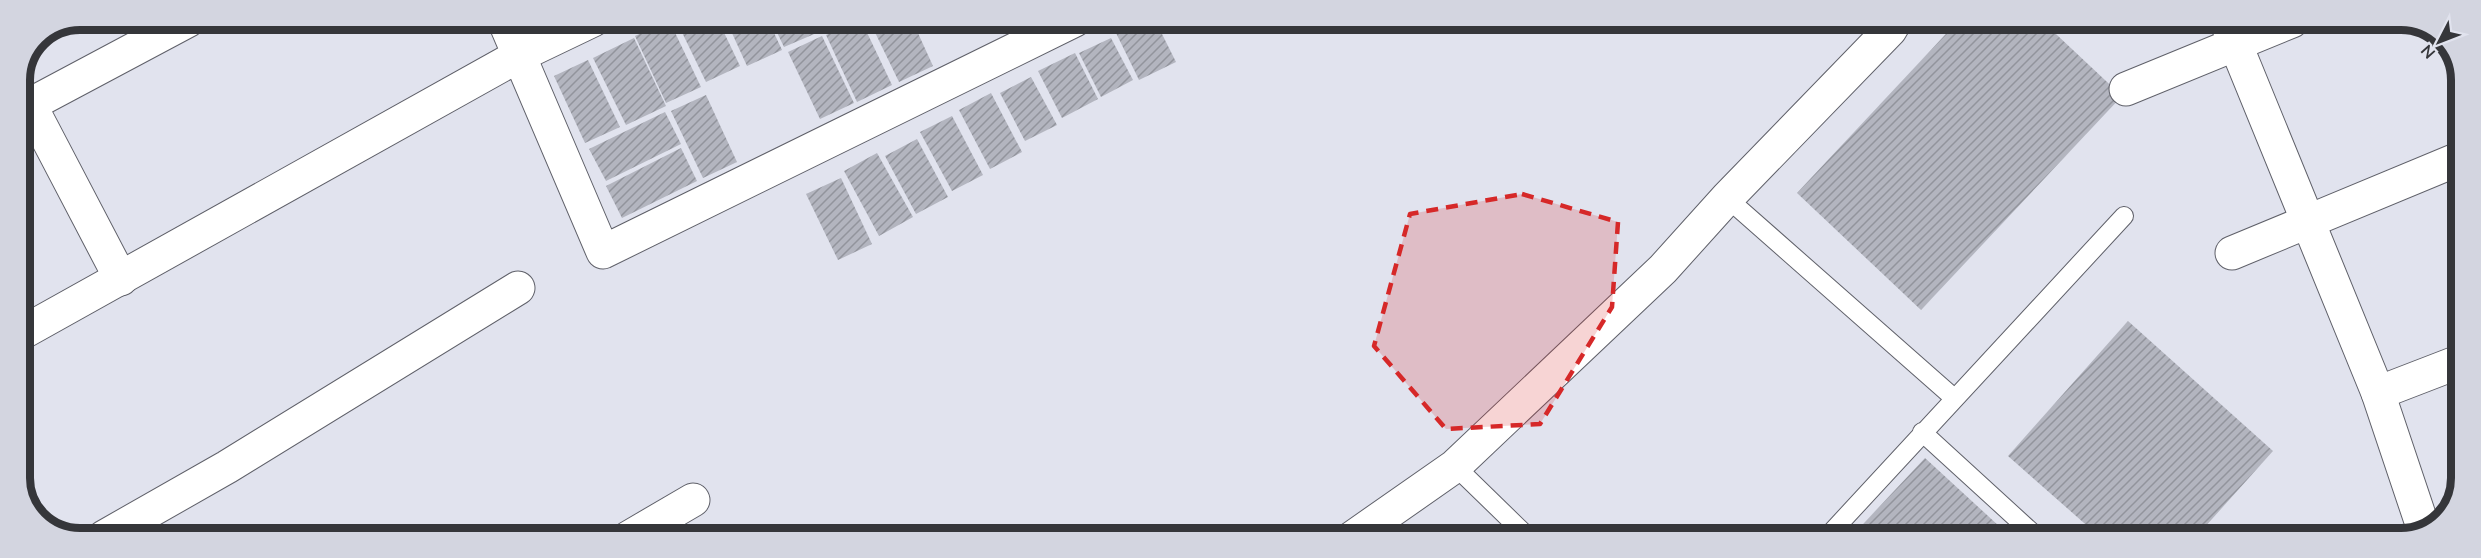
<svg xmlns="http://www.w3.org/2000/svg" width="2481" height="558" viewBox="0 0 2481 558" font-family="Mulish,sans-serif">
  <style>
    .building { fill: url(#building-hatch) }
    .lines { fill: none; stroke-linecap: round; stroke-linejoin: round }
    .service-casing { stroke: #5f6069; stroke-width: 20 }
    .minor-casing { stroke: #5f6069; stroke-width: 35 }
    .tertiary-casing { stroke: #5f6069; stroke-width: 35 }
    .service { stroke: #fff; stroke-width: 18 }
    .minor { stroke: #fff; stroke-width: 33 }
    .tertiary { stroke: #fff; stroke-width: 33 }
    .marked { fill: #d62828; fill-opacity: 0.2; stroke: #d62828; stroke-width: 4.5; stroke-dasharray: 12 8; stroke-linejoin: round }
    .rim { fill: none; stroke: #35363a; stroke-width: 8 }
  </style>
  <defs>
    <pattern id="building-hatch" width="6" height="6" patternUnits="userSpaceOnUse" patternTransform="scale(1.5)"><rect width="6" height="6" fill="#b3b5bf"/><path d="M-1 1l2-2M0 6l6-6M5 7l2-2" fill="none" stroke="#92949c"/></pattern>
  </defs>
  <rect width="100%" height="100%" fill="#e1e3ee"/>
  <g class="building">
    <polygon points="669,20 701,87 666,103 635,36"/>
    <polygon points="676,20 718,20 740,66 706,82"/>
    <polygon points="726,20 768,20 782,50 747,66"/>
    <polygon points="771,20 813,20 819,32 784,47"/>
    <polygon points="817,20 846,20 822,31"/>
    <polygon points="858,20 861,20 892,85 857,102 826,35"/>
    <polygon points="869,20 912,20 933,66 899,82"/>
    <polygon points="1142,20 1155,20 1176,62 1139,80 1116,33"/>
    <polygon points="1959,20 2041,20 2122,96 1921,310 1797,193"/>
    <polygon points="822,36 854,103 820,119 788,52"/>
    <polygon points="634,38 666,106 626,125 593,58"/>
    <polygon points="1111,38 1133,80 1101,97 1079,53"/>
    <polygon points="1075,53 1098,99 1062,118 1038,71"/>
    <polygon points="588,60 620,127 585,143 554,76"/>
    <polygon points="1031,77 1057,125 1025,141 1000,93"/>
    <polygon points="991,93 1022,152 990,169 959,110"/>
    <polygon points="706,95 737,162 703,178 671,111"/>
    <polygon points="665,112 681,144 606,181 589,149"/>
    <polygon points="952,116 983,175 952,191 920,132"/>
    <polygon points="917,139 948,197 916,214 885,156"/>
    <polygon points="681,148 697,181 622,218 606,186"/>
    <polygon points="877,153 913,217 879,236 844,171"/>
    <polygon points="841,178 872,244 838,260 806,194"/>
    <polygon points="2128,321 2273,451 2195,538 2101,538 2008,456"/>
    <polygon points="1925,458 2012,538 1850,538"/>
  </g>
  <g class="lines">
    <g class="service-casing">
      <g id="service">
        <polyline points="1727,198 1954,398"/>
        <polyline points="1922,432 2038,538"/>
        <polyline points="1455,466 1529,538"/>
        <polyline points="1826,538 2124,216"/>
      </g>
    </g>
    <g class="minor-casing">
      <g id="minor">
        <polyline points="504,20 603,252 1075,20"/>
        <polyline points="2226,21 2378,393 2424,530"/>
        <polyline points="2126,89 2292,21"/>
        <polyline points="30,105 121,279"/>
        <polyline points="20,110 189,20"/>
        <polyline points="2232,253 2461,158"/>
        <polyline points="20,334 520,55 593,20"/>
        <polyline points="2378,393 2461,361"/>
        <polyline points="104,537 227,467 518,288"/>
        <polyline points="628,538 693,500"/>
      </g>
    </g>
    <g class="tertiary-casing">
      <polyline id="tertiary" points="1352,538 1455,466 1663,269 1727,198 1890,30 1896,20"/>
    </g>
    <use href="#service" class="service"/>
    <use href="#minor" class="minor"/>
    <use href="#tertiary" class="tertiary"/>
  </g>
  <path class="marked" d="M1522 194 1618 222 1612 307 1540 424 1446 429 1374 346 1410 214Z"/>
  <path d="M0 0H2481V558H0ZM80 30H2401A50 50 0 0 1 2451 80V478A50 50 0 0 1 2401 528H80A50 50 0 0 1 30 478V80A50 50 0 0 1 80 30Z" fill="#d3d5e0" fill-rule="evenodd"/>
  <path class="rim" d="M80 30H2401A50 50 0 0 1 2451 80V478A50 50 0 0 1 2401 528H80A50 50 0 0 1 30 478V80A50 50 0 0 1 80 30Z"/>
  <g transform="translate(2439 42) rotate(228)" stroke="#e1e3ee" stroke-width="4.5" paint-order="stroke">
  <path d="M0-4.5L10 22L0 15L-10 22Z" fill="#35363a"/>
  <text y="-9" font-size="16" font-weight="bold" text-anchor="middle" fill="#35363a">N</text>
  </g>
</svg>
